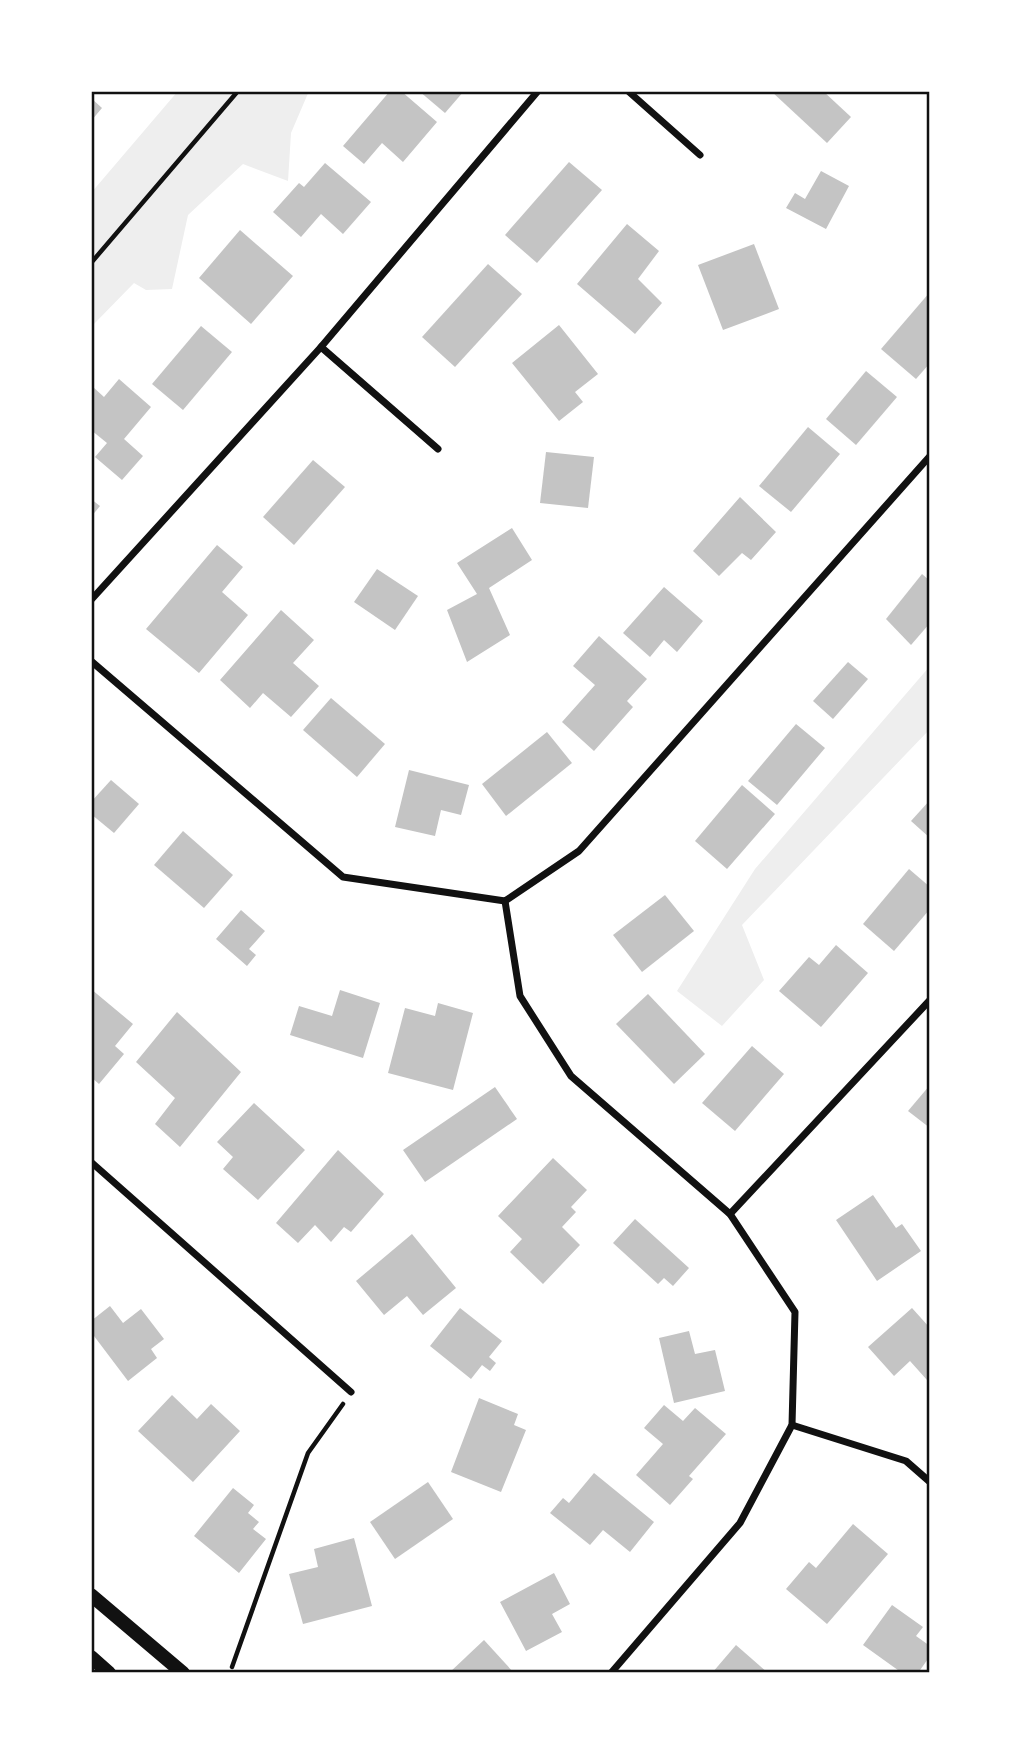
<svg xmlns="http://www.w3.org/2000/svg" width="1021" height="1764" viewBox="0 0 1021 1764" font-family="'Nunito Sans',sans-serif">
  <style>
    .green { fill: #eee }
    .building { fill: #c4c4c4 }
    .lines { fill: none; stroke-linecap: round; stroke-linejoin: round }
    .path { stroke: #111; stroke-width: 4.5 }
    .minor { stroke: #111; stroke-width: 7 }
    .secondary { stroke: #111; stroke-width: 14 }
    .neatline { fill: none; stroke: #111; stroke-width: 2.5 }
  </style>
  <rect width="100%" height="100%" fill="#fff"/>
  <g class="green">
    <polygon points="178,91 309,91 291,133 288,181 243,164 188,215 172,289 146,290 134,283 94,324 94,364 91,365 91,193"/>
    <polygon points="930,666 930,729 742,925 764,980 722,1026 677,991 755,869"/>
  </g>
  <g class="building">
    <polygon points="390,91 401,91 437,122 403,162 382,143 364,164 343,146"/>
    <polygon points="419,91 464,91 445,113"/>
    <polygon points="771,91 823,91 851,117 827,143"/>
    <polygon points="91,98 102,108 91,121"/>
    <polygon points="569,162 602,190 537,263 505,235"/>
    <polygon points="325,163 371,202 343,234 321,214 301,237 273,212 299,183 304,187"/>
    <polygon points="821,171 849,186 826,229 786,208 795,193 805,199"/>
    <polygon points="627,224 659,251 638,279 662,303 635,334 577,284"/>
    <polygon points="240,230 293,276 251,324 199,278"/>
    <polygon points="754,244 779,309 723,330 698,265"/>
    <polygon points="488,264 522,294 455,367 422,337"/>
    <polygon points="930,292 930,363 916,379 881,349"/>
    <polygon points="559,325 598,374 575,392 583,402 559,421 512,363"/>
    <polygon points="201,326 232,352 183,410 152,384"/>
    <polygon points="866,371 897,397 856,445 826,419"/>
    <polygon points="119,379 151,407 124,439 143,456 122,480 95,457 107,443 91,430 91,390 93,387 104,397"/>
    <polygon points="808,427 840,454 791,512 759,486"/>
    <polygon points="546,452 594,457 588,508 540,503"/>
    <polygon points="313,460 345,487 294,545 263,517"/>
    <polygon points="740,497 776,532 751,560 742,553 719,576 693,551"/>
    <polygon points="91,499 100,506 91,517"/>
    <polygon points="512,528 532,560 489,588 510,635 467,662 447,610 477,594 457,563"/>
    <polygon points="217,545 243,567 222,592 248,615 199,673 146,629"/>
    <polygon points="377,569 418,596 395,630 354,602"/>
    <polygon points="922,574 930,581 930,623 911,645 886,619"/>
    <polygon points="664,587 703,621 677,652 664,640 650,657 623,633"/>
    <polygon points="281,610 314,640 293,663 319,686 291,717 263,693 250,708 220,680"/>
    <polygon points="599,636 647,679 627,701 633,707 594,751 562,722 595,685 573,666"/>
    <polygon points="848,662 868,679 833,719 813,701"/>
    <polygon points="331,698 385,744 357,777 303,730"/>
    <polygon points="796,724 825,748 777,805 748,781"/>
    <polygon points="547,732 572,763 506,816 482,784"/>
    <polygon points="409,770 469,785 461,815 441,810 435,836 395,827"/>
    <polygon points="111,780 139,804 114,833 91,814 91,802"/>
    <polygon points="742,785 775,814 727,869 695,841"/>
    <polygon points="930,800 930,838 911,821"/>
    <polygon points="183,831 233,875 204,908 154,865"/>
    <polygon points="909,869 930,887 930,909 894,951 863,924"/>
    <polygon points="665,895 694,931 642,972 613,935"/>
    <polygon points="241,910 265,931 249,949 256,955 247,966 216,939"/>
    <polygon points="836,945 868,973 821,1027 779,991 809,957 819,965"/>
    <polygon points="91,989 133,1024 115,1046 124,1054 99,1084 91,1077"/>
    <polygon points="340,990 380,1003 363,1058 290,1035 299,1006 332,1016"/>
    <polygon points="648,994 705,1054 674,1084 616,1024"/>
    <polygon points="438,1003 473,1013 453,1090 388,1073 405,1008 435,1016"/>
    <polygon points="177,1012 241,1072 180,1147 155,1124 175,1098 136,1062"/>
    <polygon points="752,1046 784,1074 735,1131 702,1103"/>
    <polygon points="930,1085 930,1128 908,1111"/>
    <polygon points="495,1087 517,1119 425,1182 403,1150"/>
    <polygon points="254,1103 305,1150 258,1200 223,1169 233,1157 217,1142"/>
    <polygon points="338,1150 384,1194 351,1232 344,1227 331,1242 315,1225 298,1243 276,1223"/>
    <polygon points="553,1158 587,1190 571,1207 576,1212 562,1227 580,1245 543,1284 510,1252 522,1239 498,1216"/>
    <polygon points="873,1195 896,1228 902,1224 921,1251 877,1281 836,1220"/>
    <polygon points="635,1219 689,1268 673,1286 664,1278 658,1284 613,1243"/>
    <polygon points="412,1234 456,1288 423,1315 407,1296 384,1315 356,1281"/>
    <polygon points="110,1306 123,1323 141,1309 164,1339 151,1349 157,1358 128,1381 91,1332 91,1321"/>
    <polygon points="460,1308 502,1341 489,1357 496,1363 490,1371 482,1365 471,1379 430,1346"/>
    <polygon points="912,1308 930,1328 930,1377 927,1380 910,1361 894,1376 868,1347"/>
    <polygon points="689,1331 695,1354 715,1350 725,1391 674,1403 659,1338"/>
    <polygon points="172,1395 197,1419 211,1404 240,1431 193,1482 138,1431"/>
    <polygon points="479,1398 518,1414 514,1425 526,1430 501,1492 451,1472"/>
    <polygon points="664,1405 683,1421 695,1408 726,1434 689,1476 693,1479 670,1505 636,1475 663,1444 644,1428"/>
    <polygon points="594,1473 654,1522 630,1552 603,1530 590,1545 550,1513 563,1498 569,1503"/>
    <polygon points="428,1482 453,1519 395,1559 370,1522"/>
    <polygon points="233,1488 254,1505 248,1513 259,1522 253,1529 266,1539 239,1573 194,1536"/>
    <polygon points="853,1524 888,1554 827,1624 786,1589 809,1562 816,1568"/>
    <polygon points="354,1538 372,1606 303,1624 289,1574 318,1567 314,1549"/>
    <polygon points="554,1573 570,1604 552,1614 562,1632 526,1651 500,1602"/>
    <polygon points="892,1605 923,1627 916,1636 930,1646 930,1656 918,1673 902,1673 863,1645"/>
    <polygon points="484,1640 514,1673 449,1673"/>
    <polygon points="736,1645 768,1673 712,1673"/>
  </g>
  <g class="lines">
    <g class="path">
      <polyline points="91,263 238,91"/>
      <polyline points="232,1667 308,1453 343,1404"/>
    </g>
    <g class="minor">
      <polyline points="628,91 700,155"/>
      <polyline points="321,347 438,449"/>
      <polyline points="91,600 321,347 538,91"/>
      <polyline points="91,661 343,877 505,901 579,851 930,456"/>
      <polyline points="505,901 520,996 571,1076 730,1214 795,1312 792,1425 740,1523 611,1673"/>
      <polyline points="91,1162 351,1392"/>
      <polyline points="730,1214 930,1000"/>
      <polyline points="792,1425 906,1461 930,1482"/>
    </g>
    <g class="secondary">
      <polyline points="91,1595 183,1673"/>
      <polyline points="91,1657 109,1673"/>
    </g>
  </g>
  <rect width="1021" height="1764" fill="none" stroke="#ffffff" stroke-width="186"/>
  <rect x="93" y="93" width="835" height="1578" class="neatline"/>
</svg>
